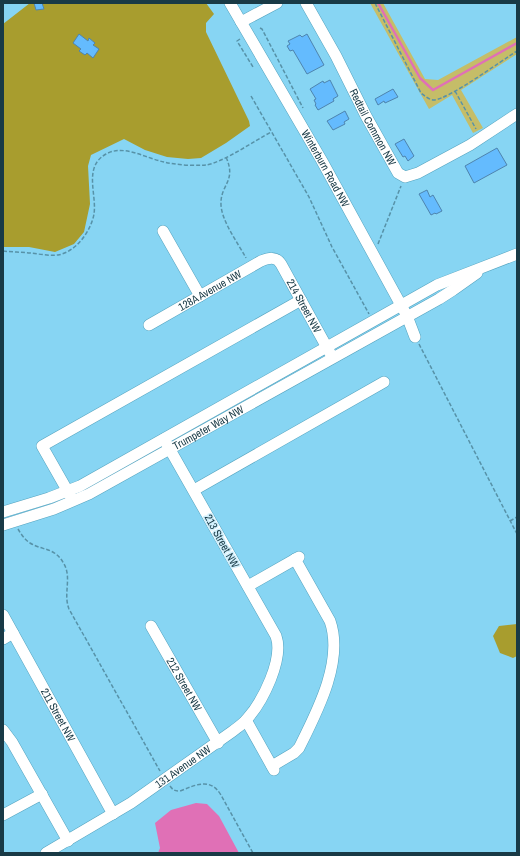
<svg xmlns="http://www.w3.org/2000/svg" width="520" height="856" viewBox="0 0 520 856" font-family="'Archivo Narrow',sans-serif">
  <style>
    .green { fill: #c5bd68 }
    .forest { fill: #a89d2e }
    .water { fill: #e070b6 }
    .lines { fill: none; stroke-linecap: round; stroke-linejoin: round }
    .stream { stroke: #e070b6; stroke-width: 2.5 }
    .building { fill: #64bbfe; stroke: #4e84ae }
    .minor-casing { stroke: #54a3bf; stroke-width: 12 }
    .path { stroke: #5792a8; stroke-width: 1.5; stroke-dasharray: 4 2; stroke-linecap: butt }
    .minor { stroke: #fff; stroke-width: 11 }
    .labels { text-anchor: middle; stroke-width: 3; stroke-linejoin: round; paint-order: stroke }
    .street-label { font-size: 11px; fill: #193a46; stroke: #d1effb }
  </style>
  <rect width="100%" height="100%" fill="#87d5f3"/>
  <polygon class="green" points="370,3 383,3 425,79 438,80 517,37 517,54 461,90 483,128 473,133 452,95 429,109"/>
  <g class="forest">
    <polygon points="30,3 206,3 214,14 206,23 206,32 249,121 250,126 226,143 201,158 188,159 167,157 145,150 124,139 91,155 88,166 90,204 84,232 74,244 55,252 29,247 3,247 3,24"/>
    <polygon points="517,624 517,656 513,658 500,653 493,636 499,626"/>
  </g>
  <polygon class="water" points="196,803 207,804 219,816 239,853 158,853 160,848 155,823 171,810"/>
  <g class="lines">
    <polyline class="stream" points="378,3 420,78 433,90 517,43"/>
  </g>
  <g class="building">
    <polygon points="34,3 42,3 44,9 36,10"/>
    <polygon points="79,34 88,41 89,38 95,43 93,45 99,49 93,58 87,53 85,55 79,51 81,49 73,43"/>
    <polygon points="307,34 324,65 307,74 293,50 290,51 287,46 290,44 288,41 300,35 302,37"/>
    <polygon points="330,80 338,96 333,99 334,101 318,110 315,105 316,104 314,100 316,99 310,89 323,81 324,83"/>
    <polygon points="393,89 398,97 385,103 384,101 378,105 375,99"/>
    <polygon points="345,111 349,119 344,122 345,124 333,130 327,121"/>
    <polygon points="404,139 414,156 408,161 405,156 403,157 395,144"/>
    <polygon points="497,148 507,165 474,183 465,166"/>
    <polygon points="427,190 430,197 433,195 442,211 436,214 435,213 431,215 419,194"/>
  </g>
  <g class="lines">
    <g class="minor-casing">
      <g id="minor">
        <path id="s1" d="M230 3 322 161 407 316 415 337"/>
        <path id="s2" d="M306 3 336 56 366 116 398 173 405 177 418 173 470 145 517 114"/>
        <polyline points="241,22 277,3"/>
        <polyline points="163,231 200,296"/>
        <path id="s3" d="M149 325 261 261C269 258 276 256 281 264L330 353"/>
        <polyline points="194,490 384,382"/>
        <polyline points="71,497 42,446 301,300"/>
        <polyline points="3,512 49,498 80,486 437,285 517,254"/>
        <path id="s4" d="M3 525 54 509 89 494 439 299 453 290 477 273"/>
        <polyline points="248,586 299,557"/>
        <path id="s5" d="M3 615 113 814"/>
        <path id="s6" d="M151 626 218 743"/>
        <polyline points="3,639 13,633"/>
        <polyline points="246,720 274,770"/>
        <polyline points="3,730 12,742 68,841"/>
        <path d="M272 766 294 753 299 748C317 712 344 661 330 621L295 559"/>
        <polyline points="3,815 42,794"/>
        <path id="s7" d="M46 853 131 803 233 731C238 727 243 724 247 719 263 701 284 659 276 636L164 439"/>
      </g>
    </g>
    <g class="path">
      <path d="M375 3 421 93C425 96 429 100 434 100 449 99 501 61 517 51"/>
      <polyline points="260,28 262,29 303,108"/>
      <polyline points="240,39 237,41 253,67"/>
      <polyline points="455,91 476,129"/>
      <polyline points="251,96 309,197 332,247 369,314"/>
      <path d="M226 157C237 182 220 184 221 205 222 222 238 243 246 258"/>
      <polyline points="378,244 401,186"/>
      <path d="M3 251C12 252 21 252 30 253 39 254 49 256 58 255 76 252 91 231 94 214 97 194 83 167 106 154 124 144 145 158 164 162 177 165 193 166 206 165 222 163 256 140 271 132"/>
      <polyline points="419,344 517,534"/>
      <polyline points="510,521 517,517"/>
      <path d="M18 529C21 534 25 540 30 543 43 551 55 547 64 564 72 578 63 594 69 609L160 771"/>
      <path d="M170 786C173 790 174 791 180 791 196 785 210 777 221 795L253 853"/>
    </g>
    <use href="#minor" class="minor"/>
  </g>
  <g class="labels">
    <g class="street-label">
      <text dy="4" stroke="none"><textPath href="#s2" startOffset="141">Redtail Common NW</textPath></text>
      <text dy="4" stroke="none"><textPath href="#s1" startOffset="191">Winterburn Road NW</textPath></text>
      <text dy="4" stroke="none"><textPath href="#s3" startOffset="70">128A Avenue NW</textPath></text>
      <text dy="4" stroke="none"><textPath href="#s3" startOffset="199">214 Street NW</textPath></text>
      <text dy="4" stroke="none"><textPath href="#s4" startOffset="228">Trumpeter Way NW</textPath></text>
      <text transform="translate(222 541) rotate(61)" y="4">213 Street NW</text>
      <text dy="4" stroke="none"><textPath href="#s6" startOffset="67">212 Street NW</textPath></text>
      <text dy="4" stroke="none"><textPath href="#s5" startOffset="114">211 Street NW</textPath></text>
      <text dy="4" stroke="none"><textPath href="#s7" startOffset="162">131 Avenue NW</textPath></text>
    </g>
  </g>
  <rect width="520" height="856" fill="none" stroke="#193a46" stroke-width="8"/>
</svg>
